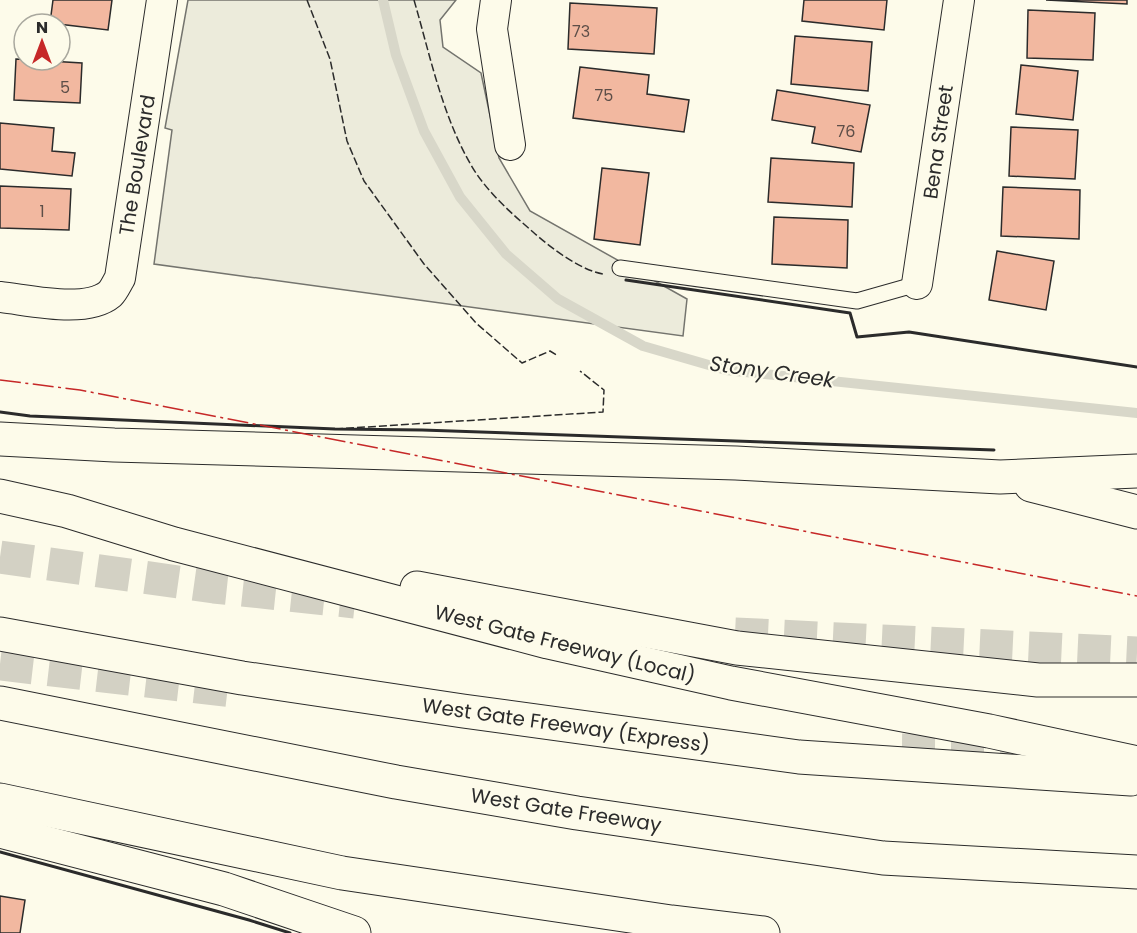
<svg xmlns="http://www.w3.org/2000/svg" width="1137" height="933" viewBox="0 0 1137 933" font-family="Poppins,sans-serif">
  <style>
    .green { fill: #ecebdb; stroke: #74746e; stroke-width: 1.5 }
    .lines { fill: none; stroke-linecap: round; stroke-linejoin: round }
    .stream { stroke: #d8d7c9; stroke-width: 10 }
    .building { fill: #f2b8a0; stroke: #2b2b2b; stroke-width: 1.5 }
    .highway-tunnel { stroke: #d3d1c4; stroke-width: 33; stroke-dasharray: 33 16; stroke-linecap: butt }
    .lane-casing { stroke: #2b2b2b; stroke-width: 17 }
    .street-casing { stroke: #2b2b2b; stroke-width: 32 }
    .highway-casing { stroke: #2b2b2b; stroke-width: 35 }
    .lane { stroke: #fdfbea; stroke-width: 15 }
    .street { stroke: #fdfbea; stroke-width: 30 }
    .highway { stroke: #fdfbea; stroke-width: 33 }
    .fence { stroke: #2b2b2b; stroke-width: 1.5; stroke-dasharray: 8 3; stroke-linecap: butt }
    .wall { stroke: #2b2b2b; stroke-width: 3 }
    .power { stroke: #c62828; stroke-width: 1.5; stroke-dasharray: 21 4.5 3 4.5; stroke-linecap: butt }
    .labels { text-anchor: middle; stroke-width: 4.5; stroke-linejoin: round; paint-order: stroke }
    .number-label { font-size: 16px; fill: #5d4e48 }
    .street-label { font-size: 20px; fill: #2b2b2b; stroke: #fdfbea }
    .water-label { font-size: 21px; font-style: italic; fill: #2b2b2b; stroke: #fdfbea }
  </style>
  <rect width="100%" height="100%" fill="#fdfbea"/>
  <polygon class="green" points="188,0 456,0 440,20 443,47 481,73 499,158 530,211 687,299 683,336 154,264 172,130 165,128"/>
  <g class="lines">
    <polyline class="stream" points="383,0 396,55 424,131 460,197 506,254 558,299 643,346 726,370 1137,413"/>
  </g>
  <g class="building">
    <polygon points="53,0 112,0 108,30 50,23"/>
    <polygon points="804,0 887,0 884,30 802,21"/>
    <polygon points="1046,0 1127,0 1127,4"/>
    <polygon points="570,3 657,8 654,54 568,49"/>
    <polygon points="1028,10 1095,13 1093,60 1027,58"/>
    <polygon points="795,36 872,42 868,91 791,84"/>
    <polygon points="16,59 82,63 80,103 14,100"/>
    <polygon points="1021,65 1078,71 1073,120 1016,114"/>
    <polygon points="580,67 649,75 647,94 689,100 684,132 573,118"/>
    <polygon points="777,90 870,105 861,152 812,143 815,127 772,120"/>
    <polygon points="0,123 54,128 52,151 75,153 72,176 0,169"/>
    <polygon points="1011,127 1078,130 1075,179 1009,176"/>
    <polygon points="771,158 854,163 852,207 768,202"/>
    <polygon points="602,168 649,173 640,245 594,239"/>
    <polygon points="0,186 71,189 69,230 0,228"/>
    <polygon points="1003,187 1080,190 1079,239 1001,236"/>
    <polygon points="774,217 848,220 847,268 772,264"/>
    <polygon points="997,251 1054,261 1046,310 989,300"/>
    <polygon points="0,896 25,900 20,933 0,933"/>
  </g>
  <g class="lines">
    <g class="highway-tunnel">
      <polyline points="0,557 214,587 355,602"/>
      <polyline points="735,634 1137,653"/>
      <polyline points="0,664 241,692"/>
      <polyline points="902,750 1048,751"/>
    </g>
    <g class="lane-casing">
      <polyline id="lane" points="620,268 857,301 917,284"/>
    </g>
    <g class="street-casing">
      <g id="street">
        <polyline points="496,0 492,29 510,145"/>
        <polyline points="917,284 959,0"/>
        <path d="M0 297C29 300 86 314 110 294 114 290 117 283 120 278L162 0"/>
      </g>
    </g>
    <g class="highway-casing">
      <g id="highway">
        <polyline points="0,439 114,445 736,463 1000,477 1137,471"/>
        <polyline points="1031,485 1137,512"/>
        <polyline points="0,496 67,511 174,544 548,642 731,683 989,731 1137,763"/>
        <polyline points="417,588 737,648 1038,680 1137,680"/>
        <polyline points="0,634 242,678 463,711 799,757 1131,779"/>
        <polyline points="0,703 396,782 577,813 883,858 1137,872"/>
        <polyline points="0,800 342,873 671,922 763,933"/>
        <polyline points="0,831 224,889 354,933"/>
      </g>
    </g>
    <use href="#lane" class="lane"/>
    <use href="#street" class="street"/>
    <use href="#highway" class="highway"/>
    <g class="fence">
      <polyline points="307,0 330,59 347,141 364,181 424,264 476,323 522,363 550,351 558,356"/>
      <path d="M414 0C430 55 442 115 471 165 486 191 511 213 533 232 551 248 580 270 603 274"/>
      <polyline points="335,429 603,412 604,390 580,371"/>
    </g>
    <g class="wall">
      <polyline points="626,280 850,313 857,337 909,332 1137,367"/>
      <polyline points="0,412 30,416 335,429 422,430 994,450"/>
      <polyline points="0,852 249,920 290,933"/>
    </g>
    <polyline class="power" points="0,380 80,390 1137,596"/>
  </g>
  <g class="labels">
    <g class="number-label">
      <text x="581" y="37">73</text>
      <text x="65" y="93">5</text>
      <text x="604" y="101">75</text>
      <text x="846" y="137">76</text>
      <text x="42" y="217">1</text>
    </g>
    <g class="street-label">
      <text transform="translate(938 142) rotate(-82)" y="7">Bena Street</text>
      <text transform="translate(137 165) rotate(-81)" y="7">The Boulevard</text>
      <text transform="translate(565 644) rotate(14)" y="7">West Gate Freeway (Local)</text>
      <text transform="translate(566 725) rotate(8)" y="7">West Gate Freeway (Express)</text>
      <text transform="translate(566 810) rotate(9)" y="7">West Gate Freeway</text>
    </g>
    <g class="water-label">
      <text transform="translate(772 372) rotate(8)" y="7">Stony Creek</text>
    </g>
  </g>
  <g transform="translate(42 42)"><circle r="28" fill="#fdfbea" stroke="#a9a89e" stroke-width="1.5"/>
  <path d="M0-4.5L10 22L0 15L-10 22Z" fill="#c62828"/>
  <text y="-9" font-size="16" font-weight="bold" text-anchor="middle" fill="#2b2b2b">N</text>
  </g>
</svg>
